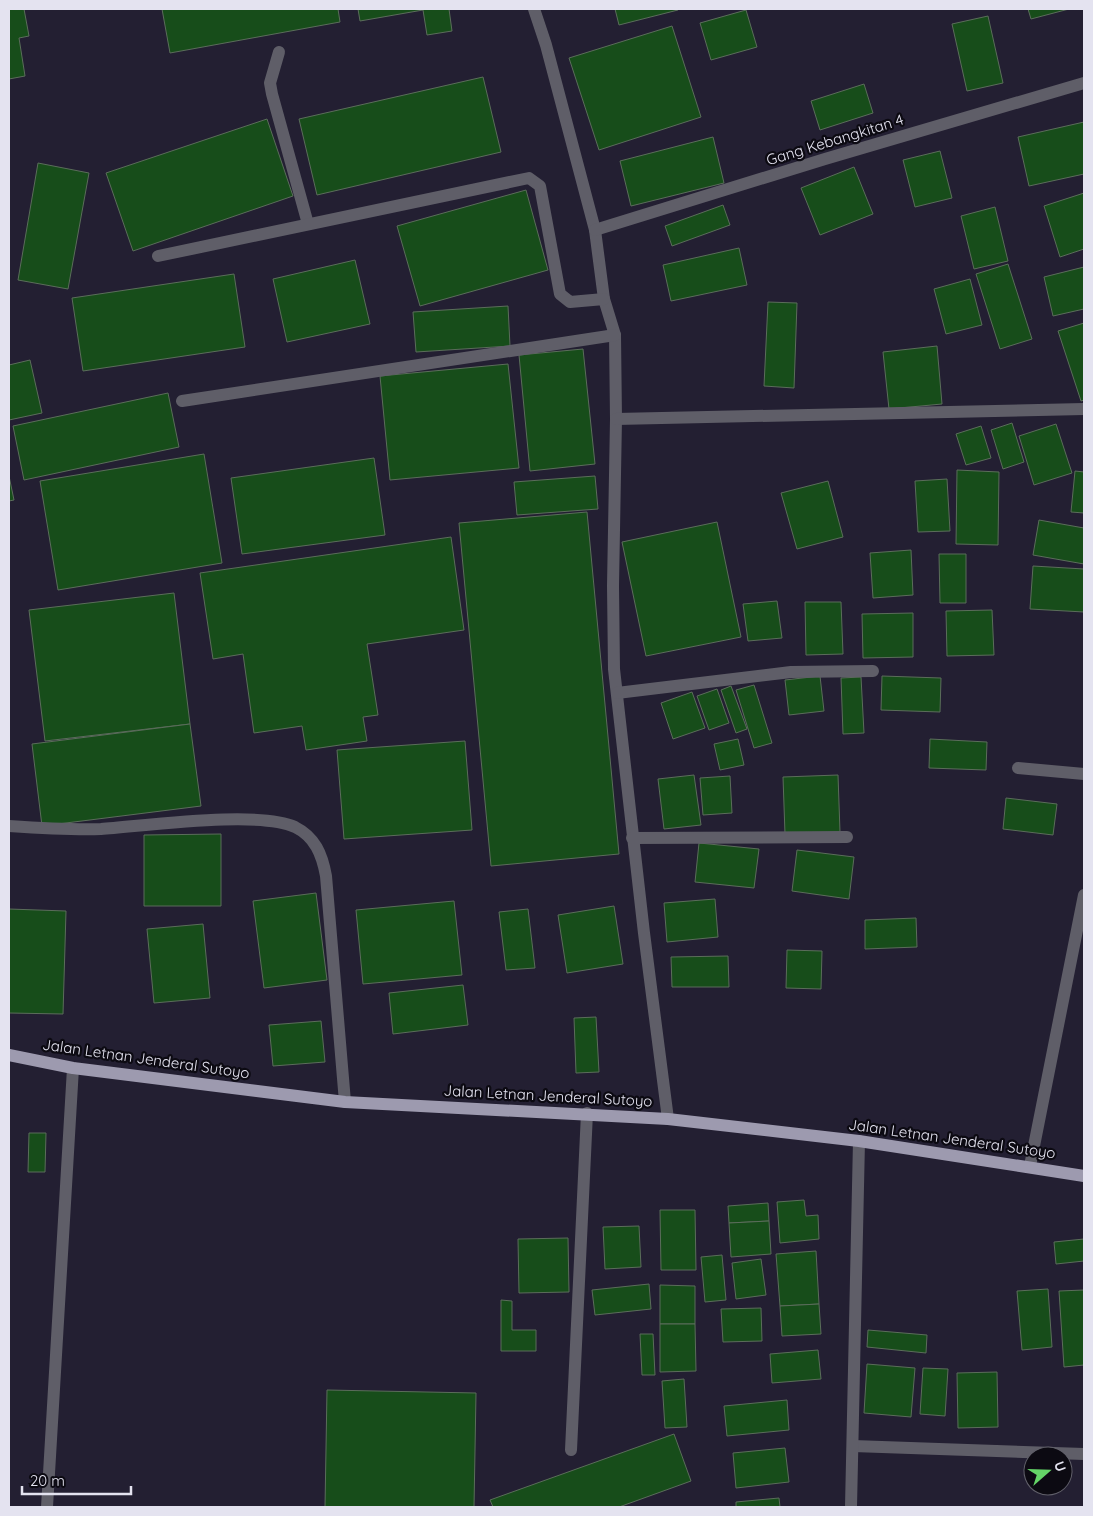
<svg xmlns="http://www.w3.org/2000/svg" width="1093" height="1516" viewBox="0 0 1093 1516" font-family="Quicksand,sans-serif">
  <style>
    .building { fill: #174d1a; stroke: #5b6d5b }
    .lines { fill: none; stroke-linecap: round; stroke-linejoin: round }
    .minor { stroke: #5f5e68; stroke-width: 12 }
    .major { stroke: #9d9aaf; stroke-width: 12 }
    .labels { text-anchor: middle; stroke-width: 4.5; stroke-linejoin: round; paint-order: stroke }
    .street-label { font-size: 15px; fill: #e4e3f0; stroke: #0c0a12 }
  </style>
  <rect width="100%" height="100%" fill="#231f32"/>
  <g class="building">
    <polygon points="9,9 24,9 29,36 19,38 25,76 9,79"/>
    <polygon points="162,9 338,9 340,22 170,53"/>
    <polygon points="358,9 449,9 452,31 427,35 423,10 360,21"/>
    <polygon points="615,9 677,9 678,10 619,25"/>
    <polygon points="1028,9 1069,9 1031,19"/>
    <polygon points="746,10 757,47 711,60 700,23"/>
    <polygon points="988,16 1003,83 967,91 952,24"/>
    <polygon points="672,26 701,117 599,150 569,58"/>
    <polygon points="483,77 501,152 317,195 299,119"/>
    <polygon points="864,84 873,113 820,130 811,101"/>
    <polygon points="267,119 293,196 133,251 106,173"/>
    <polygon points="1084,122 1084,174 1029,186 1018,137"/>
    <polygon points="713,137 724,183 631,206 620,161"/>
    <polygon points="940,151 952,198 915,207 903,160"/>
    <polygon points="38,163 89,173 68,289 18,280"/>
    <polygon points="854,167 873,214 820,235 801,188"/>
    <polygon points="526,190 548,270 420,306 397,226"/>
    <polygon points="1084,193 1084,249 1060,257 1044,206"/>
    <polygon points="723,205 730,225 672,246 665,226"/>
    <polygon points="995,207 1008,261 974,269 961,216"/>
    <polygon points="739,248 747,285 671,301 663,265"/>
    <polygon points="355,260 370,324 287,342 273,279"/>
    <polygon points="1008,264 1032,339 1000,349 976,274"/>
    <polygon points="1084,267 1084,309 1053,316 1044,277"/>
    <polygon points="234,274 245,347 83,371 72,298"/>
    <polygon points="970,279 982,325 946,334 934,289"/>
    <polygon points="768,302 797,303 794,388 764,386"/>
    <polygon points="508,306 510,346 416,352 413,312"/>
    <polygon points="1084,323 1084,400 1081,401 1058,331"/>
    <polygon points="937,346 942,404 889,409 883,352"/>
    <polygon points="583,349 595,464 530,471 519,355"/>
    <polygon points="30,360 42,413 9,420 9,365"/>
    <polygon points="508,364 519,468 390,480 380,376"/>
    <polygon points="168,393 179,447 24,480 13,426"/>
    <polygon points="1012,423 1024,462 1003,469 991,430"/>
    <polygon points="1056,424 1072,473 1034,485 1019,436"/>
    <polygon points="981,426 991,458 966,465 956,434"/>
    <polygon points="204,454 222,563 58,590 40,481"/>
    <polygon points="374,458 385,535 242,554 231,478"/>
    <polygon points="957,470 999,472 998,545 956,544"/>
    <polygon points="1075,471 1084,472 1084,513 1071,512"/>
    <polygon points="9,476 14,500 9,501"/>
    <polygon points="595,476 598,509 517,515 514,482"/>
    <polygon points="947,479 950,531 918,532 915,481"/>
    <polygon points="828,481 843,537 797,549 781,493"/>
    <polygon points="587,512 619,854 491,866 459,523"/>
    <polygon points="1039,520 1084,528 1084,564 1033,555"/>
    <polygon points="717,522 741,637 646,656 622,542"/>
    <polygon points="451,537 464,630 367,644 378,715 363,717 367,741 306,750 302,726 254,733 243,654 213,659 200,573"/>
    <polygon points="911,550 913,595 873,598 870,553"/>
    <polygon points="939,554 966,554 966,603 940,603"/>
    <polygon points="1033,566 1084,569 1084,612 1030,609"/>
    <polygon points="174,593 190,724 45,741 29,610"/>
    <polygon points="777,601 782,638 748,641 743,604"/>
    <polygon points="805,602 841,602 843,654 806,655"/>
    <polygon points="992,610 994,655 947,656 946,611"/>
    <polygon points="913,613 913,657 863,658 862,614"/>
    <polygon points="820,676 824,711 789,715 785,680"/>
    <polygon points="882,676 941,678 940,712 881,710"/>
    <polygon points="861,677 864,733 843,734 841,678"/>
    <polygon points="754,685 772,743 754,748 736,690"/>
    <polygon points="731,686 747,729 736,733 721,690"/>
    <polygon points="717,689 729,723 709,730 697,696"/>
    <polygon points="692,692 705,728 673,739 661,703"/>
    <polygon points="190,724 201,806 42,826 32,744"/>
    <polygon points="738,739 744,765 720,770 714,744"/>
    <polygon points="930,739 987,742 986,770 929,768"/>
    <polygon points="465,741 472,830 344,839 337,750"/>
    <polygon points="694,775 701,825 664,829 658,779"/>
    <polygon points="838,775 840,832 785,834 783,777"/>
    <polygon points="730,776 732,813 703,815 700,778"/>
    <polygon points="1006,798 1057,804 1053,835 1003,829"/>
    <polygon points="221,834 221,906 144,906 144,835"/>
    <polygon points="699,843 759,849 754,888 695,882"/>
    <polygon points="797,850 854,857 849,899 792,891"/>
    <polygon points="316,893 327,980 264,988 253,901"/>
    <polygon points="715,899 718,937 667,942 664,903"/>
    <polygon points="454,901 462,975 363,984 356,910"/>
    <polygon points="614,906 623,964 567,973 558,915"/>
    <polygon points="9,909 66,911 63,1014 9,1013"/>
    <polygon points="528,909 535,968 506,970 499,912"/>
    <polygon points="916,918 917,947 865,949 865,920"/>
    <polygon points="203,924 210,998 154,1003 147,929"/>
    <polygon points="787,950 822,951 821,989 786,988"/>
    <polygon points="728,956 729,987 672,987 671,957"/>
    <polygon points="463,985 468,1025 393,1034 389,993"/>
    <polygon points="596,1017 599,1072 576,1073 574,1018"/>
    <polygon points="321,1021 325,1062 273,1066 269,1025"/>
    <polygon points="29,1133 46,1133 45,1172 28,1172"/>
    <polygon points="804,1200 806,1216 818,1215 819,1239 780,1243 777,1202"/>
    <polygon points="768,1203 769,1221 729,1223 728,1206"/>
    <polygon points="660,1210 695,1210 696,1270 661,1270"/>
    <polygon points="769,1221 771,1254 731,1257 729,1223"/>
    <polygon points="639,1226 641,1267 605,1269 603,1227"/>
    <polygon points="568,1238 569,1292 519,1293 518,1239"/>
    <polygon points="1084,1239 1084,1261 1056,1264 1054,1242"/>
    <polygon points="816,1251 819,1304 780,1306 776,1254"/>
    <polygon points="722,1255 726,1300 705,1302 701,1257"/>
    <polygon points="761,1259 766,1295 736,1299 732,1263"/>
    <polygon points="649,1284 651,1309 595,1315 592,1290"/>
    <polygon points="660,1285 695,1286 695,1324 660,1324"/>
    <polygon points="1048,1289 1052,1347 1022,1350 1017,1291"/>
    <polygon points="1084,1290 1084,1365 1064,1367 1059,1291"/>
    <polygon points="501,1300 512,1301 512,1330 536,1330 536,1351 501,1351"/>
    <polygon points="819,1304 821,1334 782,1336 780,1306"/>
    <polygon points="761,1308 762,1341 723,1342 721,1309"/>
    <polygon points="660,1324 695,1324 696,1371 660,1372"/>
    <polygon points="868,1330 927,1335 926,1353 867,1347"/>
    <polygon points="640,1334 653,1334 655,1375 642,1375"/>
    <polygon points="818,1350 821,1379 772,1383 770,1354"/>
    <polygon points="867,1364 915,1368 911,1417 864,1413"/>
    <polygon points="923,1368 948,1369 945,1416 920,1414"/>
    <polygon points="997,1372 998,1427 958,1428 957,1373"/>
    <polygon points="684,1379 687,1427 665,1428 662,1381"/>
    <polygon points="327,1390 476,1393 474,1507 325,1507"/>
    <polygon points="787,1400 789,1430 727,1436 724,1406"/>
    <polygon points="674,1434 691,1481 619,1507 493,1507 490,1500"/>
    <polygon points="785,1448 789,1482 736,1488 733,1453"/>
    <polygon points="779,1498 780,1507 736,1507 736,1502"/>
  </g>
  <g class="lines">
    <g class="minor">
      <polyline points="534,9 546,45 595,230 604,299 615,335 616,419 613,586 614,669 644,933 668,1119"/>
      <polyline points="279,52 270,83 272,94 308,224"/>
      <polyline points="595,230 825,159 1084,83"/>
      <polyline points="158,256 529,178 540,186 560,294 570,302 604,299"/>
      <polyline points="182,401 615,335"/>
      <polyline points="616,419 1084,409"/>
      <polyline points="617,693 791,672 873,671"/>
      <polyline points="1018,768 1084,774"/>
      <path d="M9 826C39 828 70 830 101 829 145 826 259 810 295 827 315 837 322 854 326 876L345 1102"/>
      <polyline points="632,838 847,837"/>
      <polyline points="1030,1166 1084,895"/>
      <polyline points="853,1446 1084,1454"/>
      <polyline points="571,1450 587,1113"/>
      <polyline points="47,1507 73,1068"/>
      <polyline points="851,1507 859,1141"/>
    </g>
    <polyline class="major" points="9,1055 73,1068 345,1102 668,1119 859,1141 1084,1176"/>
  </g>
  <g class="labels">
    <g class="street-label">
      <text transform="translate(835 140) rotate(-17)" y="5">Gang Kebangkitan 4</text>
      <text transform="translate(146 1059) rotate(8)" y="5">Jalan Letnan Jenderal Sutoyo</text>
      <text transform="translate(548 1096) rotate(3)" y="5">Jalan Letnan Jenderal Sutoyo</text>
      <text transform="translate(952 1139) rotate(8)" y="5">Jalan Letnan Jenderal Sutoyo</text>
    </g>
  </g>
  <rect width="1093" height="1516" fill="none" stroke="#e4e3f0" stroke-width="20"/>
  <g transform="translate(1048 1471) rotate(70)"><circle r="24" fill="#0c0a12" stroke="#62616b"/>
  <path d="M0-4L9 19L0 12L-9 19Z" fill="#64d467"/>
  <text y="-8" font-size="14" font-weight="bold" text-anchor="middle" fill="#e4e3f0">U</text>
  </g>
  <path d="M22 1486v8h109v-8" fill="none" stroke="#e4e3f0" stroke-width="2.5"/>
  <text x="30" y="1486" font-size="15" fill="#e4e3f0" stroke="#0c0a12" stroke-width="4" paint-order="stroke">20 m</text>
</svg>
